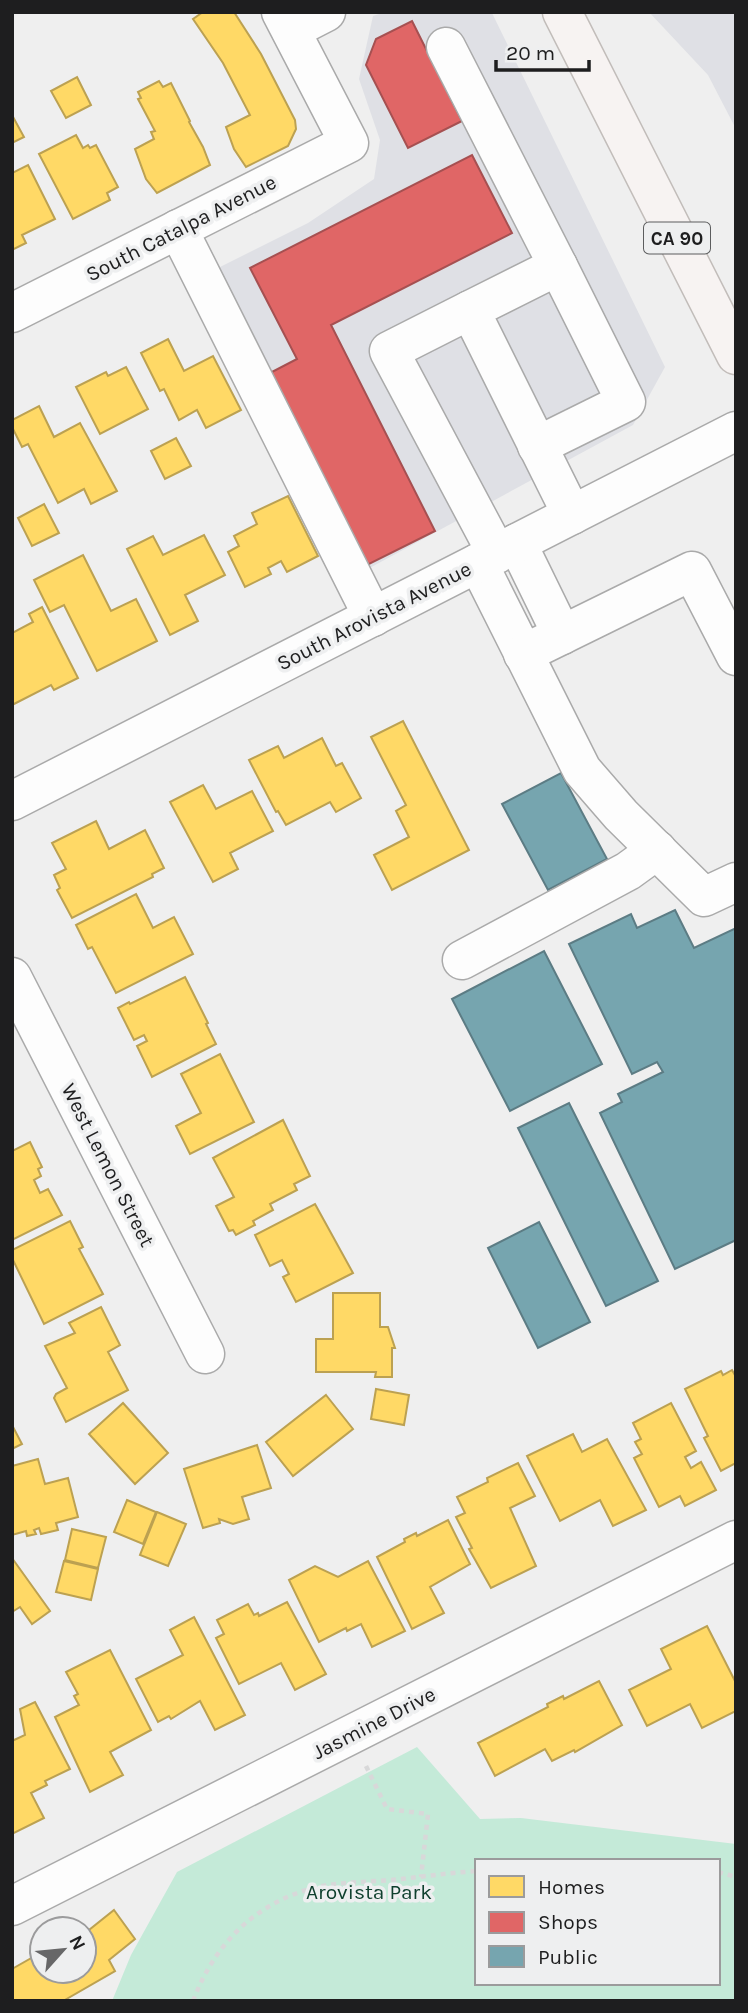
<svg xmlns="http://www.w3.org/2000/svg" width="748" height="2013" viewBox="0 0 748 2013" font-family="Karla,sans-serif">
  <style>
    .built { fill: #dfe0e5 }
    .green { fill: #c4ead8; fill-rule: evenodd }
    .homes { fill: #ffd966; stroke: #bca151; stroke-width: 2 }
    .shops { fill: #e06666; stroke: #a65051; stroke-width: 2 }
    .public { fill: #76a5af; stroke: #5c7c84; stroke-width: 2 }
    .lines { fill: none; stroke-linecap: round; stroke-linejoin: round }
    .minor-casing { stroke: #aaa; stroke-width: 41 }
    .major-casing { stroke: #c2bdba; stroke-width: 41 }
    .path { stroke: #d8d8d9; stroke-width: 4.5; stroke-dasharray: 5 5; stroke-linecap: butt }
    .minor { stroke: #fdfdfd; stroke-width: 38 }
    .major { stroke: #f7f3f2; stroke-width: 38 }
    .labels { text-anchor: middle; stroke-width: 7; stroke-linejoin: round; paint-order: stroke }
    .shield { fill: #eeeff0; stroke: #5c5d5e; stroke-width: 2 }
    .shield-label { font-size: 19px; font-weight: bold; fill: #1e1e1f }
    .street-label { font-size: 21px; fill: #1e1e1f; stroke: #eeeff0 }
    .park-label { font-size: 21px; fill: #0f402e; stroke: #eeeff0 }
  </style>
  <rect width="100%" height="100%" fill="#efefef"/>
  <g class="built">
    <polygon points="385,12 492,13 665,367 633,425 342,583 190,282 308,223 374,179 380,140 359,79 373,16"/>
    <polygon points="649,12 736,12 736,129 708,75"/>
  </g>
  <path class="green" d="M417 1747 480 1819 521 1818 736 1844V2001H112L131 1955 177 1872ZM477 1861H718V1983H477Z"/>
  <g class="homes">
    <polygon points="203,12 234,12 261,54 295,120 296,129 288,146 246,167 234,149 226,127 250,115 223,63 193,19"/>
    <polygon points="77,77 91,105 66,118 51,91"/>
    <polygon points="159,81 163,87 171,83 190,121 189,122 203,147 210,165 157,193 146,179 135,149 154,139 151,132 155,131 138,99 141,98 138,92"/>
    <polygon points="12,115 24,137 12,143"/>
    <polygon points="76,135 83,148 88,145 90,148 96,145 118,187 107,193 110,200 73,219 39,154"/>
    <polygon points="28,165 55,219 22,235 26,243 12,250 12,173"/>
    <polygon points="168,339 184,371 213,356 241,410 206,428 197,410 179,420 164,389 160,391 141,353"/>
    <polygon points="126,367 148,409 100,434 76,387 106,372 108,376"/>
    <polygon points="39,406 54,437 80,423 117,491 91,504 84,489 58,503 28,444 22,447 12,427 12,420"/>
    <polygon points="176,438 191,466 165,479 151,451"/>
    <polygon points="288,496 318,556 287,572 281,561 268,568 271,574 245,587 228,552 239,546 234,536 257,524 252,513"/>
    <polygon points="44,504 59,533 32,546 18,518"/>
    <polygon points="204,535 225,575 185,595 198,621 170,635 127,549 153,536 163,555"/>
    <polygon points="83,555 111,611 136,599 157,641 97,671 64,605 50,612 34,580"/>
    <polygon points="42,607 78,678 54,690 51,685 12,705 12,633 33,622 29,614"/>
    <polygon points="403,721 469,850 392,890 374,855 409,837 396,811 406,805 371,737"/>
    <polygon points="322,738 336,766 342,763 361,798 336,812 330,802 286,825 278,811 276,812 249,760 278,746 284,758"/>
    <polygon points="203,785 216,809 252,791 273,831 230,853 238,869 213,882 170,802"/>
    <polygon points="96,821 109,849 145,830 164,868 152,874 153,877 72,918 57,890 60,888 54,875 66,869 52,843"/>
    <polygon points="136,894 153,928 174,917 193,954 116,993 92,947 88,949 76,925"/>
    <polygon points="185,977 208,1023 206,1024 216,1044 152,1077 137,1046 147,1041 144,1035 134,1040 118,1008 129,1002 130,1004"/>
    <polygon points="220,1054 254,1122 190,1154 176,1126 201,1113 181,1074"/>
    <polygon points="283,1120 310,1176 294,1184 297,1190 270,1204 273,1210 253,1221 255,1225 236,1235 233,1230 229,1231 216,1206 234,1197 213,1158"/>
    <polygon points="30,1142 42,1167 38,1169 41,1176 34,1180 40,1193 48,1189 62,1215 12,1240 12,1151"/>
    <polygon points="315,1204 353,1273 296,1302 283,1277 289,1274 282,1260 270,1266 255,1235"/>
    <polygon points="70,1221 83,1247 79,1249 103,1294 44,1324 12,1258 12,1250"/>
    <polygon points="333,1293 380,1293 380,1327 388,1327 395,1348 392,1348 392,1377 375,1377 376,1372 316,1372 316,1339 333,1339"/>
    <polygon points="101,1307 120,1345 108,1352 128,1390 66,1422 54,1398 56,1394 67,1388 45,1346 75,1333 69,1323"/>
    <polygon points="732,1370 736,1377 736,1463 721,1471 704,1438 708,1436 685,1389 721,1371 723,1375"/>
    <polygon points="376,1389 409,1395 404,1425 371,1419"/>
    <polygon points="326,1395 353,1429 293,1476 266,1442"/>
    <polygon points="123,1403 168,1453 135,1484 89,1434"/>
    <polygon points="671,1403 696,1451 685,1457 691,1468 701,1462 716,1490 685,1506 680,1496 659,1507 634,1458 642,1454 635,1442 641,1439 633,1423"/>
    <polygon points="12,1425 22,1444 12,1449"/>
    <polygon points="573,1434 582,1452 607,1439 646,1510 613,1526 600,1500 560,1521 527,1456"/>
    <polygon points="257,1445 271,1488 242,1497 249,1519 233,1524 219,1519 220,1523 203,1528 184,1469"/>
    <polygon points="38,1459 45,1484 68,1478 78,1517 56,1523 58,1530 41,1534 39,1528 34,1530 36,1534 27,1536 26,1531 12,1535 12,1466"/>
    <polygon points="518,1463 535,1496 510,1508 536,1566 491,1588 469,1549 472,1548 456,1517 465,1513 457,1497 488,1482 487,1478"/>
    <polygon points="127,1500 156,1512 143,1544 114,1532"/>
    <polygon points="157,1512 186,1524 168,1566 140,1555"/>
    <polygon points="448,1520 470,1564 430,1587 444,1613 412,1629 377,1557 405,1542 404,1539 416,1533 417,1536"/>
    <polygon points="72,1529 106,1537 98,1568 65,1560"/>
    <polygon points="12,1558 50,1611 32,1624 20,1607 12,1612"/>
    <polygon points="64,1561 98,1569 91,1600 56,1592"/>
    <polygon points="368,1561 405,1631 372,1647 361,1624 347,1631 346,1628 319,1642 289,1580 315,1566 338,1577"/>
    <polygon points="287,1602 326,1674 295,1690 281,1663 239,1684 216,1638 224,1634 217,1620 248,1604 254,1615 258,1613 259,1616"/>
    <polygon points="194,1617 245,1715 215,1730 200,1701 171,1719 169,1716 158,1722 136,1679 183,1655 170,1630"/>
    <polygon points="707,1626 736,1683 736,1711 702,1728 690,1704 647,1726 629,1690 671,1669 661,1649"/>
    <polygon points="110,1650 151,1730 110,1752 123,1775 90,1792 55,1717 79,1705 74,1696 78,1694 66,1672"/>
    <polygon points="599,1681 622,1725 575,1752 574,1750 552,1761 545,1749 495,1776 478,1743 548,1707 547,1704 563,1696 564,1699"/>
    <polygon points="35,1702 70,1769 45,1781 47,1785 31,1793 44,1818 12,1834 12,1741 25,1735 20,1709"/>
    <polygon points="114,1910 135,1939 109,1960 115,1971 63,2001 12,2001 12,1969 42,1952 42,1971 84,1971 84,1934"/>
  </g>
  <g class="shops">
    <polygon points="412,21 462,121 408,148 366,65 376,39"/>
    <polygon points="472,155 512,233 331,325 435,531 367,565 270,373 297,359 250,268"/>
  </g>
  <g class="public">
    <polygon points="561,773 607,859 548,890 502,804"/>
    <polygon points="675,910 694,948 736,928 736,1240 675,1269 600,1113 622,1102 618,1094 663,1072 657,1062 632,1074 569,944 631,914 637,928"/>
    <polygon points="544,951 602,1064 510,1111 452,999"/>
    <polygon points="569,1103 658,1281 606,1306 518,1128"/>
    <polygon points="539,1222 590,1322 538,1348 488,1248"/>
  </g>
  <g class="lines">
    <g class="minor-casing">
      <g id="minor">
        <polyline points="291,30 326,12"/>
        <polyline points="446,47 558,266 470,310 572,515"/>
        <polyline points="178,229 373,617"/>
        <polyline points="470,310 389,351 497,554"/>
        <polyline points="12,313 349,143 281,12"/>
        <polyline points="537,446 626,402 558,266"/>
        <polyline points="517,543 562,635"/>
        <polyline points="478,563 582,770 621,815 704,897 736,882"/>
        <polyline points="523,654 692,571 736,656"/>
        <polyline points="12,801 736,431"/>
        <polyline points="462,960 628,871 657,850"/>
        <polyline points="12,977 205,1354"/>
        <polyline points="12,1906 736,1540"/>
      </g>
    </g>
    <g class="major-casing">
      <polyline id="major" points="562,12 736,355"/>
    </g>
    <g class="path">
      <polyline points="366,1766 387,1809 428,1814 421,1877"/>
      <polyline points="594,1861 667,1861"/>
      <polyline points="718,1872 736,1877"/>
      <path d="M193 2001C215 1943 256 1902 317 1887 341 1882 367 1882 392 1880 420 1877 448 1873 477 1871"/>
    </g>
    <use href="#minor" class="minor"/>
    <use href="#major" class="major"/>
  </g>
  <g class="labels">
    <rect class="shield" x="644" y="222.5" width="66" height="31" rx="5"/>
    <g class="shield-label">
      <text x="677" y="245">CA 90</text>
    </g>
    <g class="street-label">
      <text transform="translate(181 228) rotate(-27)" y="7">South Catalpa Avenue</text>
      <text transform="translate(374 616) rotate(-27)" y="7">South Arovista Avenue</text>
      <text transform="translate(108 1165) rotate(63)" y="7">West Lemon Street</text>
      <text transform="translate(374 1723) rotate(-27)" y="7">Jasmine Drive</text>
    </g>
    <g class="park-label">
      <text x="369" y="1899">Arovista Park</text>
    </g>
  </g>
  <rect width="748" height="2013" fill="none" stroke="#1e1e1f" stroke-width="28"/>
  <rect x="475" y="1859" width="245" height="126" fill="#eeeff0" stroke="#9b9b9c" stroke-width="2"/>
  <rect x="489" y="1876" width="35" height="21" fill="#ffd966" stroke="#9b9b9c" stroke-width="2"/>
  <text x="538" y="1894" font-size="21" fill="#1e1e1f">Homes</text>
  <rect x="489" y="1912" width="35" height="21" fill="#e06666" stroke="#9b9b9c" stroke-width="2"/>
  <text x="538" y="1929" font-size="21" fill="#1e1e1f">Shops</text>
  <rect x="489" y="1946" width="35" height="21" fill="#76a5af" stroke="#9b9b9c" stroke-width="2"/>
  <text x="538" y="1964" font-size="21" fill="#1e1e1f">Public</text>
  <g transform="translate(63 1950) rotate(63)"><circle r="33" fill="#eeeff0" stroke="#9b9b9c" stroke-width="2"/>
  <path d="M0-5L12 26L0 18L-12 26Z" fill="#676768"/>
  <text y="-10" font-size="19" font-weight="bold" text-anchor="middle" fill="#1e1e1f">N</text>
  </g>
  <path d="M496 60v10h93v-10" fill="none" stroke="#1e1e1f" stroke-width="3.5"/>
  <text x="506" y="60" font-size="21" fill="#1e1e1f" stroke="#eeeff0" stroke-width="5" paint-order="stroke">20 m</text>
</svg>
